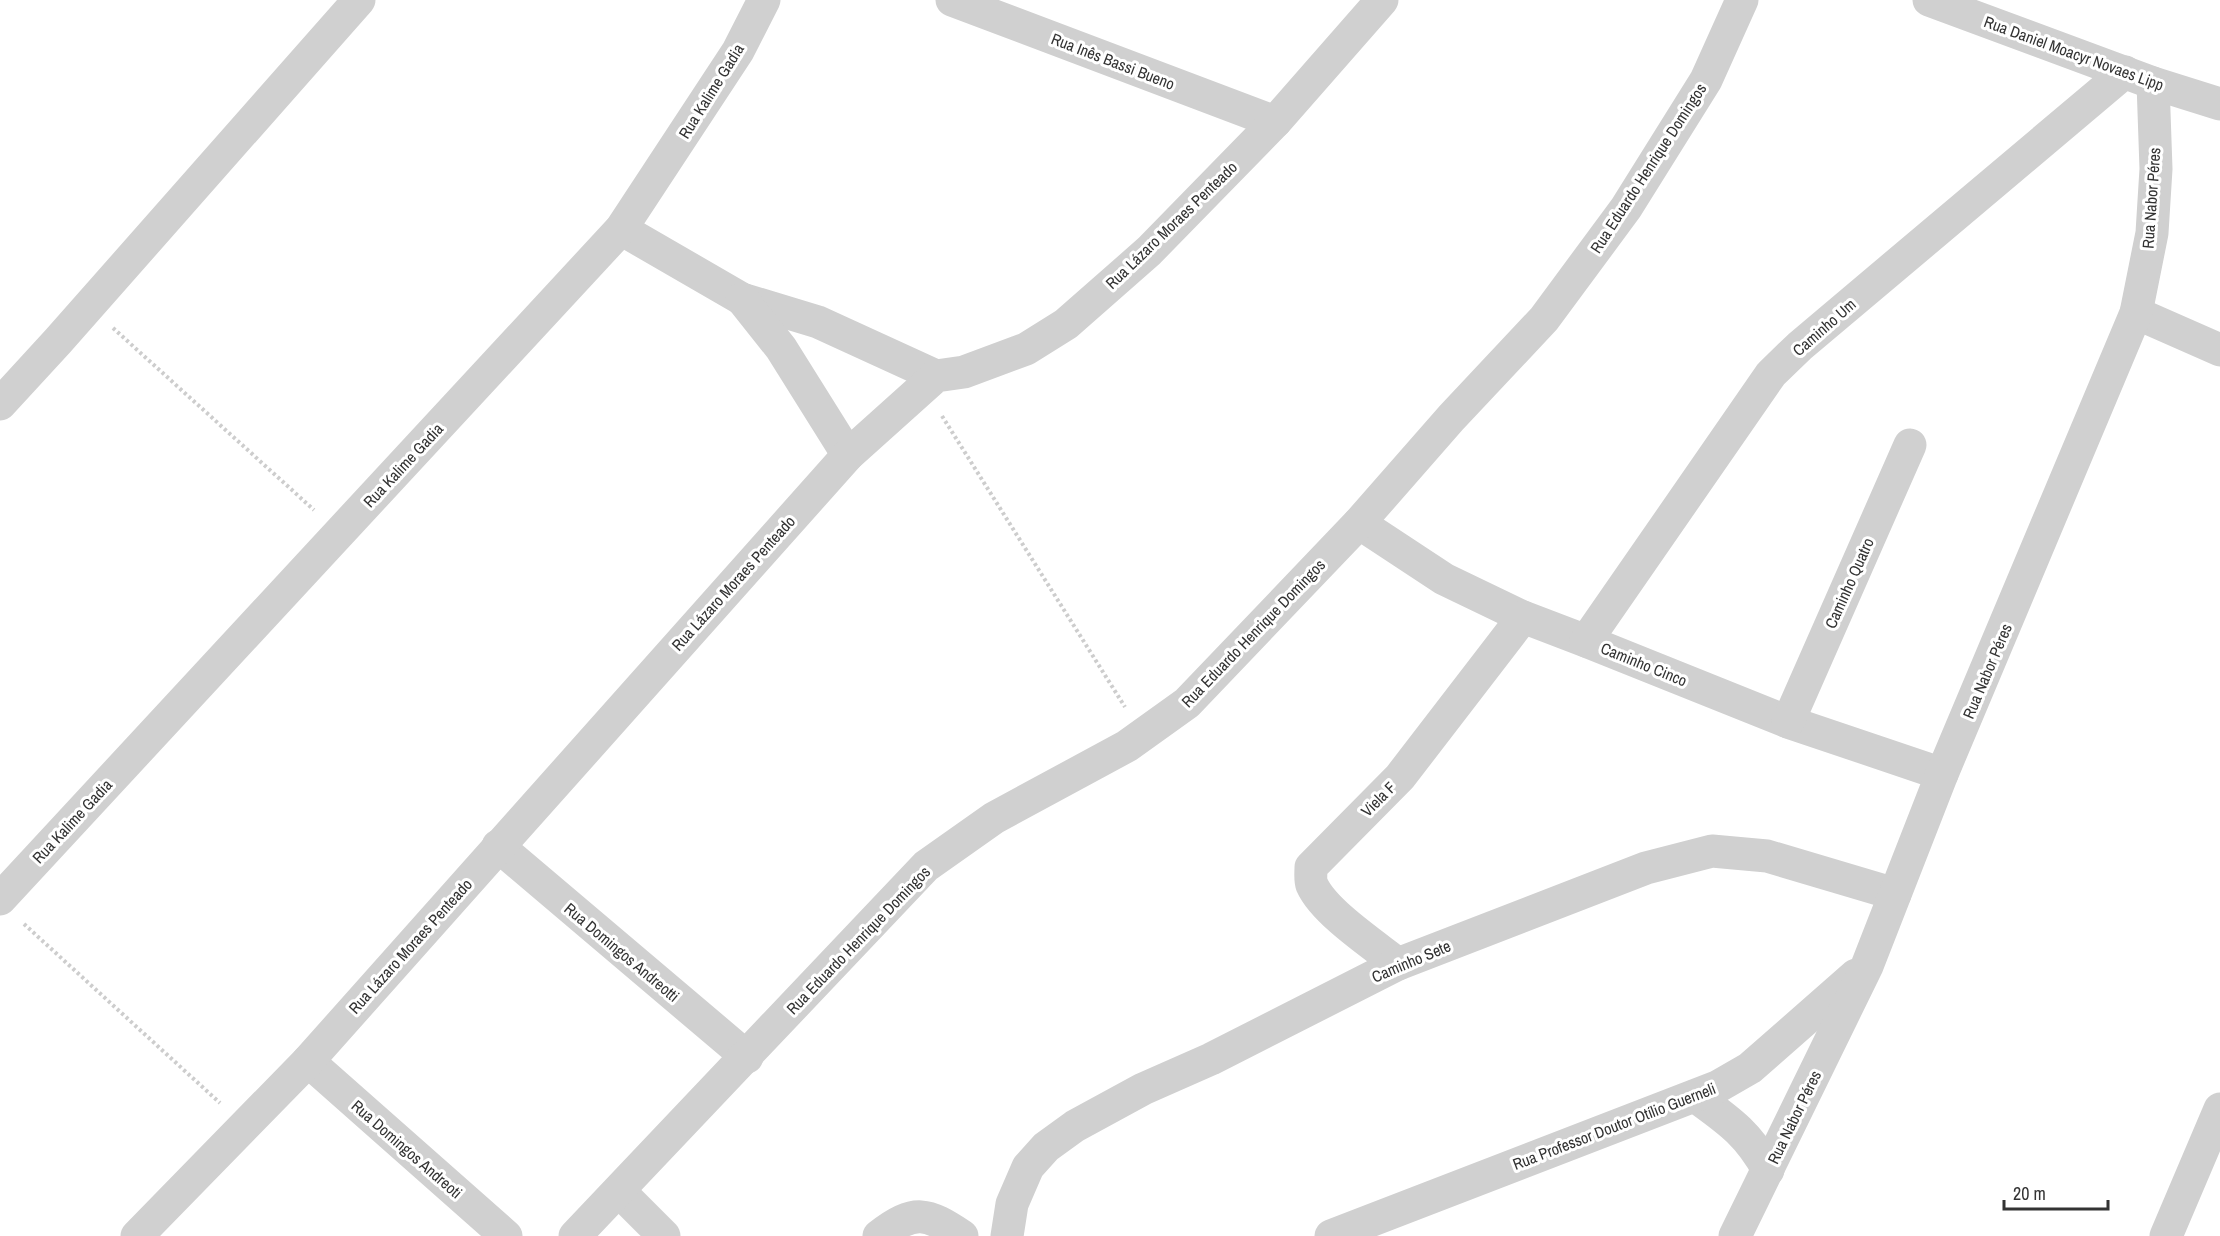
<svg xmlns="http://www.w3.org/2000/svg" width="2220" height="1236" viewBox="0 0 2220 1236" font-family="'Archivo Narrow',sans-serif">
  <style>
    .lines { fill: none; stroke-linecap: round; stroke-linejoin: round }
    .path { stroke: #cdcdcd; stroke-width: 4; stroke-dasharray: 3 3; stroke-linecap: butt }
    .minor { stroke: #d0d0d0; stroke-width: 33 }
    .labels { text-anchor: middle; stroke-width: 6; stroke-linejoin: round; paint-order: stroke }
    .street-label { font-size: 16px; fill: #333; stroke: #fff }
  </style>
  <rect width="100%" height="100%" fill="#fff"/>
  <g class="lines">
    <g class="path">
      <polyline points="113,328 314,510"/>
      <polyline points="942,416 1125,707"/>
      <polyline points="24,924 220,1103"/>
    </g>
    <g class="minor">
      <polyline points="952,0 1275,122"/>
      <polyline points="1929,0 2153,83 2220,104"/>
      <polyline points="621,229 742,299 818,322 936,376"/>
      <polyline points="742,299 781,348 848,455"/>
      <polyline points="2136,313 2220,350"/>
      <polyline points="0,404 58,341 359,0"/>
      <polyline points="1359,523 1444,579 1523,617 1586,641 1788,722 1942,774"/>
      <polyline points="1586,641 1771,374 1800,346 2125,72"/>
      <polyline points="1788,722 1910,445"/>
      <polyline points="498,846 747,1057"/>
      <polyline points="0,899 621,229 738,51 764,0"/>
      <path d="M1398 964C1374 945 1324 912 1312 885 1310 880 1311 873 1311 867L1400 777 1523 617"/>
      <polyline points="308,1061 506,1236"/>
      <path d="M1695 1096C1728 1120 1748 1133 1768 1170"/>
      <polyline points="619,1191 664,1236"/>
      <polyline points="137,1236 308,1061 848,455 936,376 964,372 1026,349 1066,324 1149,251 1275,122 1382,0"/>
      <polyline points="575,1236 926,866 994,818 1127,746 1187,703 1359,523 1451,418 1544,319 1626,208 1706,80 1742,0"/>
      <path d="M879 1236C915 1208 927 1213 962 1236"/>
      <polyline points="1007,1236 1012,1204 1028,1167 1046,1147 1075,1126 1143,1089 1211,1059 1398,964 1646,868 1712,851 1767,856 1895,894"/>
      <polyline points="1331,1236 1717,1087 1750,1068 1856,975"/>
      <polyline points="1735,1236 1867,966 1942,774 2136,313 2152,233 2156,169 2153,83"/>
      <polyline points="2166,1236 2220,1109"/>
    </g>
  </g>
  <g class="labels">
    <g class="street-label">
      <text transform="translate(2074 53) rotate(20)" y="6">Rua Daniel Moacyr Novaes Lipp</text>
      <text transform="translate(1113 61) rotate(21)" y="6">Rua Inês Bassi Bueno</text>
      <text transform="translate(711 91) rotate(-58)" y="6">Rua Kalime Gadia</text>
      <text transform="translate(1648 168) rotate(-57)" y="6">Rua Eduardo Henrique Domingos</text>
      <text transform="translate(2151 198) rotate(-86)" y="6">Rua Nabor Péres</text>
      <text transform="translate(1171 225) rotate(-44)" y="6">Rua Lázaro Moraes Penteado</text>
      <text transform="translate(1824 327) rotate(-41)" y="6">Caminho Um</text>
      <text transform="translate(403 465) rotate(-47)" y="6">Rua Kalime Gadia</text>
      <text transform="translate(733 583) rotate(-48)" y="6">Rua Lázaro Moraes Penteado</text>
      <text transform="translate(1849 583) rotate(-66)" y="6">Caminho Quatro</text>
      <text transform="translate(1253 633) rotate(-46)" y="6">Rua Eduardo Henrique Domingos</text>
      <text transform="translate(1644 664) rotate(22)" y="6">Caminho Cinco</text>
      <text transform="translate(1987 671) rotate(-67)" y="6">Rua Nabor Péres</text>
      <text transform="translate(1378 799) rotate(-45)" y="6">Viela F</text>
      <text transform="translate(72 821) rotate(-47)" y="6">Rua Kalime Gadia</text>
      <text transform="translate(858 940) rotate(-46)" y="6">Rua Eduardo Henrique Domingos</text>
      <text transform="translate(410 946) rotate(-48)" y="6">Rua Lázaro Moraes Penteado</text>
      <text transform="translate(622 952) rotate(40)" y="6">Rua Domingos Andreotti</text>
      <text transform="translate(1411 961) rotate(-23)" y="6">Caminho Sete</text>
      <text transform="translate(1794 1117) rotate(-64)" y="6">Rua Nabor Péres</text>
      <text transform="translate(1614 1126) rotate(-21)" y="6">Rua Professor Doutor Otílio Guerneli</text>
      <text transform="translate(407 1149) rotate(41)" y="6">Rua Domingos Andreoti</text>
    </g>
  </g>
  <path d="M2004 1200v9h104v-9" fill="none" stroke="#333333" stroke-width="3"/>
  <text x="2013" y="1200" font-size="18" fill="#333333" stroke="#ffffff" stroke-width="4.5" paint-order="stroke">20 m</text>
</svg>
